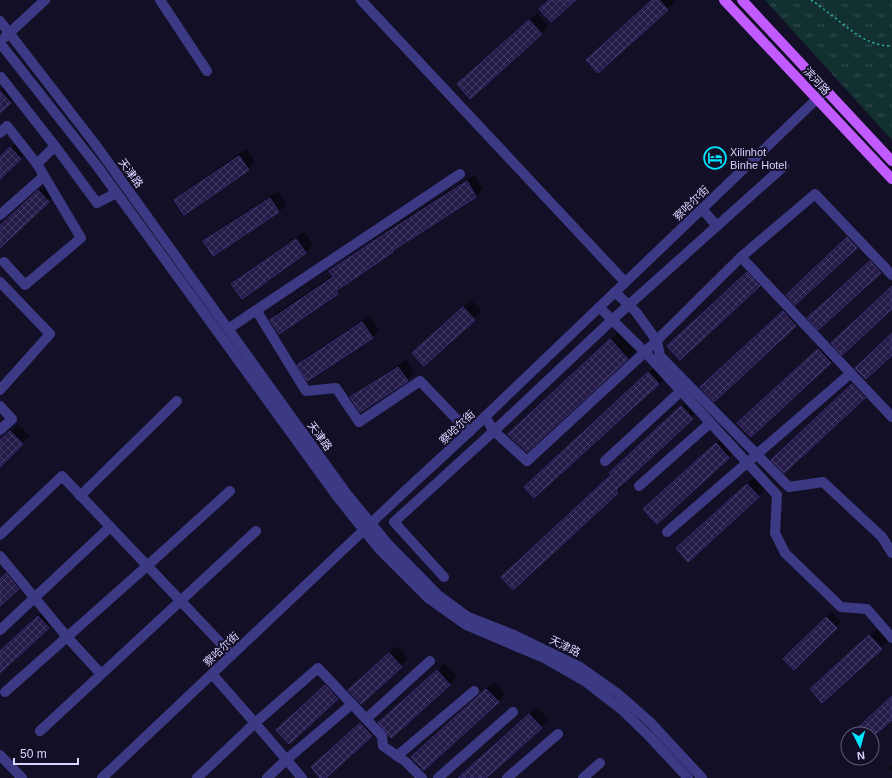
<svg xmlns="http://www.w3.org/2000/svg" width="892" height="778" viewBox="0 0 892 778" font-family="Arial,'Noto Sans SC',sans-serif">
  <style>
    .park { fill: url(#park-tufts) }
    .shadow { fill: #0007 }
    .building { fill: url(#building-cross-hatch); stroke: #3b2d73 }
    .lines { fill: none; stroke-linecap: round; stroke-linejoin: round }
    .path { stroke: #2fb8b0; stroke-width: 1.5; stroke-dasharray: 2 3; stroke-linecap: butt }
    .minor { stroke: #3d3a85; stroke-width: 10 }
    .major { stroke: #c25bff; stroke-width: 10 }
    .labels { text-anchor: middle; stroke-width: 4; stroke-linejoin: round; paint-order: stroke }
    .street-label { font-size: 11px; fill: #d9d4ff; stroke: #130f26 }
    .poi-label { font-size: 11px; fill: #d9d4ff; stroke: #130f26; text-anchor: start }
  </style>
  <defs>
    <pattern id="park-tufts" width="24" height="20" patternUnits="userSpaceOnUse"><rect width="24" height="20" fill="#12302f"/><path d="M3 7l-1-3M5 7V3M7 7l1-3M15 17l-1-3M17 17v-4M19 17l1-3" fill="none" stroke="#344d4e"/></pattern>
    <pattern id="building-cross-hatch" width="8" height="8" patternUnits="userSpaceOnUse"><rect width="8" height="8" fill="#241b47"/><path d="M0 0l8 8M0 8l8-8" fill="none" stroke="#433b63"/></pattern>
  </defs>
  <rect width="100%" height="100%" fill="#130f26"/>
  <polygon class="park" points="765,0 892,0 892,140"/>
  <g class="shadow">
    <polygon points="653,0 673,0 675,2 598,72"/>
    <polygon points="537,13 548,26 541,33 466,77"/>
    <polygon points="7,84 18,95 0,112 0,91"/>
    <polygon points="18,141 28,151 0,178 0,157"/>
    <polygon points="246,149 255,162 248,169 175,200 183,193"/>
    <polygon points="474,175 483,189 476,196 397,246 392,251 344,285 344,286 337,293 271,320 278,312 333,275 331,272 338,264 390,228"/>
    <polygon points="46,184 55,194 0,247 0,227"/>
    <polygon points="278,191 286,204 279,212 205,241 212,234"/>
    <polygon points="855,231 864,239 795,304 794,288"/>
    <polygon points="304,232 313,245 306,252 242,297 233,284 240,277"/>
    <polygon points="878,255 888,265 818,328 816,310"/>
    <polygon points="755,266 766,278 759,286 675,339"/>
    <polygon points="471,300 482,312 424,365 421,346"/>
    <polygon points="791,305 803,318 714,400 709,380"/>
    <polygon points="370,316 379,330 372,338 299,365 306,357"/>
    <polygon points="618,333 635,351 527,451 516,427"/>
    <polygon points="826,342 838,355 751,436 746,416"/>
    <polygon points="406,360 414,373 407,380 351,398 359,390"/>
    <polygon points="655,366 665,377 659,384 532,481"/>
    <polygon points="860,377 872,390 784,472 780,452"/>
    <polygon points="689,400 699,410 622,483 625,485 617,492 510,570 612,475 618,466"/>
    <polygon points="18,424 30,436 0,466 0,442"/>
    <polygon points="723,436 736,450 657,523 652,502"/>
    <polygon points="755,477 765,489 758,496 684,541"/>
    <polygon points="14,567 25,581 0,605 0,580"/>
    <polygon points="46,609 55,620 0,672 0,652"/>
    <polygon points="832,612 841,622 794,668 784,659"/>
    <polygon points="877,629 888,640 822,701 818,682"/>
    <polygon points="397,646 408,659 401,666 357,683"/>
    <polygon points="445,663 457,677 391,737 387,715"/>
    <polygon points="333,678 345,691 289,743 285,723"/>
    <polygon points="494,682 505,694 498,702 420,750"/>
    <polygon points="537,707 549,720 541,727 485,778 459,778"/>
    <polygon points="368,716 379,728 324,778 322,778 319,760"/>
    <polygon points="892,765 892,771 889,768"/>
  </g>
  <g class="building">
    <polygon points="549,0 576,0 551,22 539,9"/>
    <polygon points="652,0 659,0 668,10 598,73 586,60"/>
    <polygon points="529,20 542,34 470,99 457,84"/>
    <polygon points="0,91 11,103 0,113"/>
    <polygon points="10,147 21,159 0,179 0,157"/>
    <polygon points="239,156 249,170 184,215 174,200"/>
    <polygon points="467,181 476,197 392,251 393,252 336,291 338,294 279,334 270,320 333,277 329,271 381,236"/>
    <polygon points="38,190 49,202 0,248 0,226"/>
    <polygon points="270,198 279,212 213,256 203,241"/>
    <polygon points="847,237 857,248 795,305 786,295"/>
    <polygon points="296,239 306,253 242,299 231,284"/>
    <polygon points="870,261 881,273 818,330 807,318"/>
    <polygon points="747,272 760,286 680,360 667,346"/>
    <polygon points="892,286 892,309 842,355 831,343"/>
    <polygon points="463,307 475,320 424,366 412,353"/>
    <polygon points="783,311 796,326 714,402 700,387"/>
    <polygon points="362,322 373,338 307,381 297,365"/>
    <polygon points="892,333 892,355 866,379 855,368"/>
    <polygon points="610,339 628,359 527,452 508,434"/>
    <polygon points="818,349 831,363 751,437 737,423"/>
    <polygon points="398,367 408,381 360,412 350,397"/>
    <polygon points="648,372 659,384 534,498 524,487"/>
    <polygon points="852,384 865,398 784,473 771,460"/>
    <polygon points="681,406 693,419 616,490 618,493 513,590 501,577 611,475 609,473"/>
    <polygon points="10,431 23,444 0,467 0,440"/>
    <polygon points="716,443 729,458 657,524 643,509"/>
    <polygon points="747,484 759,497 688,562 676,548"/>
    <polygon points="6,573 19,589 0,606 0,579"/>
    <polygon points="38,616 49,628 0,673 0,651"/>
    <polygon points="826,617 837,628 794,670 783,659"/>
    <polygon points="869,635 882,649 822,703 810,689"/>
    <polygon points="389,653 402,667 361,704 348,690"/>
    <polygon points="437,670 450,685 391,738 378,723"/>
    <polygon points="325,685 338,699 289,744 276,730"/>
    <polygon points="486,689 499,702 424,770 411,757"/>
    <polygon points="892,696 892,720 876,734 851,734"/>
    <polygon points="529,714 542,728 486,778 458,778"/>
    <polygon points="360,723 372,736 326,778 320,778 311,767"/>
  </g>
  <g class="lines">
    <path class="path" d="M811 0C816 3 821 7 826 11 847 26 864 46 892 46"/>
    <g class="minor">
      <polyline points="160,0 207,71"/>
      <polyline points="361,0 625,282"/>
      <polyline points="0,21 95,144 346,493 387,543 438,595 468,617 514,635 580,667 617,693 650,722 702,778"/>
      <polyline points="5,37 45,0"/>
      <polyline points="0,43 97,166 339,499 379,549 428,598 466,625 544,658 586,682 621,709 649,736 688,778"/>
      <polyline points="0,79 1,77 55,146"/>
      <polyline points="0,133 7,126 37,164 55,146 97,203 116,193"/>
      <polyline points="702,209 717,226"/>
      <polyline points="0,215 44,176"/>
      <polyline points="741,257 892,417"/>
      <polyline points="4,262 25,285 81,238 37,164"/>
      <polyline points="0,282 50,334 0,390"/>
      <polyline points="615,292 636,312 657,341 660,356 789,487 823,482 882,537 892,553"/>
      <polyline points="599,307 645,352 777,495 775,533 785,553 841,607 867,609 892,638"/>
      <polyline points="256,310 306,391 336,388 359,422 420,381 469,432"/>
      <polyline points="228,329 460,174"/>
      <polyline points="0,406 12,419 0,430"/>
      <polyline points="485,417 494,431 527,461 645,352 741,257 815,194 892,275"/>
      <polyline points="605,461 681,391"/>
      <polyline points="639,486 710,423"/>
      <polyline points="80,496 177,401"/>
      <polyline points="667,532 851,373"/>
      <polyline points="0,535 62,476 232,655"/>
      <polyline points="0,556 67,637 101,674"/>
      <polyline points="444,577 394,522 494,431 612,320 784,166"/>
      <polyline points="0,630 110,527"/>
      <polyline points="5,692 147,566 230,491"/>
      <polyline points="366,719 430,661"/>
      <polyline points="40,731 256,531"/>
      <polyline points="0,755 22,778"/>
      <polyline points="397,756 474,691"/>
      <polyline points="102,778 404,492 469,432 825,91"/>
      <polyline points="197,778 255,723 212,674"/>
      <polyline points="267,778 286,760 352,704"/>
      <polyline points="302,778 255,723 318,668 382,736 383,746 406,762 422,778"/>
      <polyline points="438,778 513,712"/>
      <polyline points="507,778 558,734"/>
      <polyline points="583,778 600,763"/>
    </g>
    <g class="major">
      <polyline points="724,0 892,179"/>
      <polyline points="742,0 892,161"/>
    </g>
  </g>
  <defs>
    <g id="hotel-ring" transform="scale(1.15)"><circle r="9.5" fill="#130f26" stroke="#00e5ff" stroke-width="1.5"/><path d="M-6-4.5h1.5V1H6V5H4.5V3h-9V5H-6ZM-4 0a1.8 1.8 0 1 1 3.6 0ZM.5 0V-2.5h3Q6-2.5 6 0Z" fill="#00e5ff"/></g>
  </defs>
  <g fill-rule="evenodd">
    <use href="#hotel-ring" x="715" y="158"/>
  </g>
  <g class="labels">
    <g class="street-label">
      <text transform="translate(817 81) rotate(48)" y="4">滨河路</text>
      <text transform="translate(131 173) rotate(54)" y="4">天津路</text>
      <text transform="translate(691 203) rotate(-44)" y="4">察哈尔街</text>
      <text transform="translate(457 427) rotate(-43)" y="4">察哈尔街</text>
      <text transform="translate(320 436) rotate(54)" y="4">天津路</text>
      <text transform="translate(565 646) rotate(26)" y="4">天津路</text>
      <text transform="translate(221 649) rotate(-43)" y="4">察哈尔街</text>
    </g>
    <g class="poi-label">
      <text x="730" y="156">Xilinhot<tspan x="730" dy="13">Binhe Hotel</tspan></text>
    </g>
  </g>
  <g transform="translate(860 746) rotate(174)"><circle r="19" fill="#130f26" stroke="#625e7d"/>
  <path d="M0-3L7 15L0 10L-7 15Z" fill="#00e5ff"/>
  <text y="-6" font-size="11" font-weight="bold" text-anchor="middle" fill="#d9d4ff">N</text>
  </g>
  <path d="M14 758v6h64v-6" fill="none" stroke="#d9d4ff" stroke-width="2"/>
  <text x="20" y="758" font-size="12" fill="#d9d4ff" stroke="#130f26" stroke-width="3" paint-order="stroke">50 m</text>
</svg>
